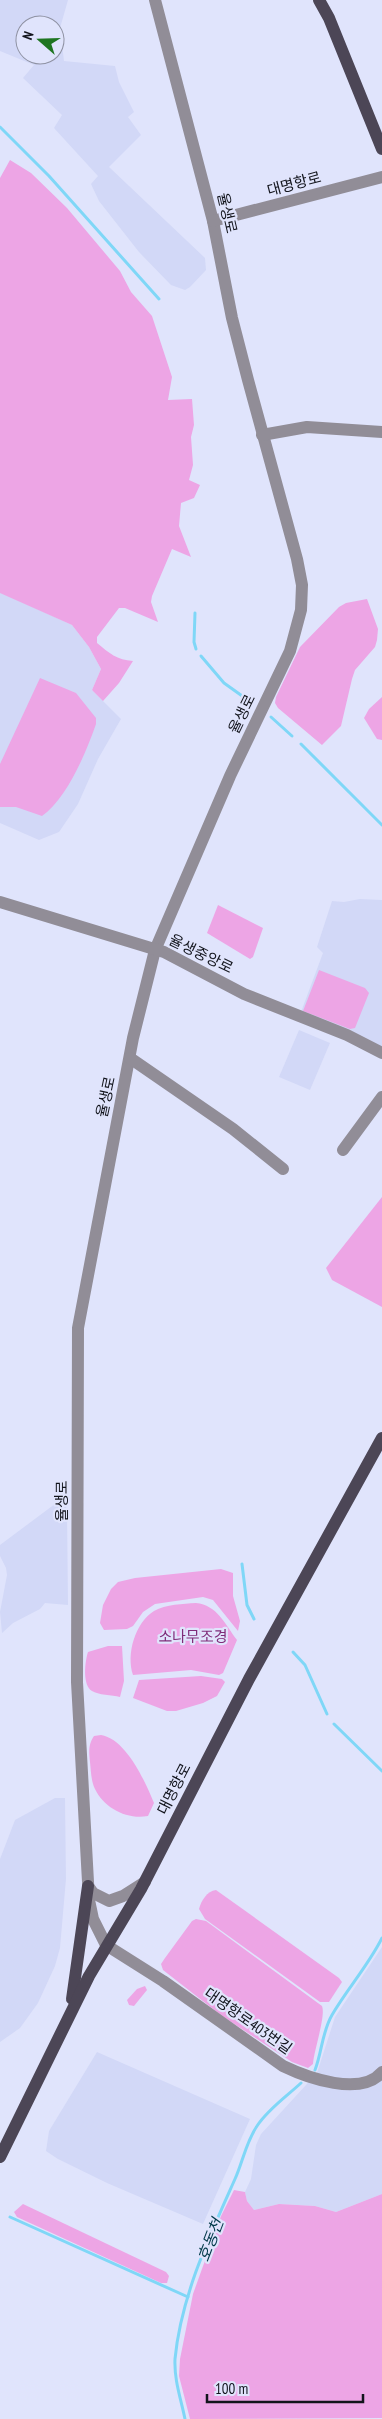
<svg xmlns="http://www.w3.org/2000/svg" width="382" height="2419" viewBox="0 0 382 2419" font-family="'PT Sans Narrow','Noto Sans KR',sans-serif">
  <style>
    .built { fill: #d2d8f7; fill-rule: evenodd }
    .green { fill: #eda5e5 }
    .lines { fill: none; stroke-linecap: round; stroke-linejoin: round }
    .stream { stroke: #7fd7f7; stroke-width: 3 }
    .minor { stroke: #918d97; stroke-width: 12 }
    .major { stroke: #4c4656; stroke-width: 12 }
    .labels { text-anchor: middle; stroke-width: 4.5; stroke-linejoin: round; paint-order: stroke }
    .street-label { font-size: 15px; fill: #12141c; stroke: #e0e4fc }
    .park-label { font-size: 15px; fill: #7f2c79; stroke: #e0e4fc }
    .water-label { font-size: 16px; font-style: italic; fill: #003949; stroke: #e0e4fc }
  </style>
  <rect width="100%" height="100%" fill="#e0e4fc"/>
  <g class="built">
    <path d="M0 0H68L60 28 64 61 115 66 119 82 134 112 128 117 141 135 109 167 205 258 206 270 190 287 185 290 171 285 139 252 99 201 91 184 98 176 54 128 62 115 23 78 34 65 0 51ZM25 25H55V55H25Z"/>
    <polygon points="0,592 72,625 89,647 101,669 92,690 121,719 98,759 78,804 59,832 39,840 0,823"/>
    <polygon points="360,899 382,900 382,1047 301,1012 323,953 317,947 332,901 344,902"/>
    <polygon points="299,1030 330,1043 310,1090 279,1077"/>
    <polygon points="59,1501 64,1503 67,1509 68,1605 45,1603 40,1609 13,1623 2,1633 0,1612 7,1575 6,1568 0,1556 0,1545"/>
    <polygon points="55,1798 65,1798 66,1879 60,1948 55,1966 38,2003 20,2028 0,2042 0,1859 15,1820"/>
    <polygon points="382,1947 382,2194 336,2212 315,2206 279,2204 254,2210 247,2201 245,2192 251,2179 256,2145 261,2134 317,2073 335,2017"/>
    <polygon points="97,2052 250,2119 203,2224 107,2183 58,2159 46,2151 49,2131"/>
  </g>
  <g class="green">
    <path d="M10 160 31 173 67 208 120 271 131 292 152 316 172 377 168 400 192 399 194 425 191 437 193 465 189 480 200 485 194 498 181 503 179 526 191 557 172 549 152 596 151 602 158 622 125 608H119L97 637V643C109 653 117 660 133 661L119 683 103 701 92 690 101 669 89 647 72 625 0 593V178Z"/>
    <polygon points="367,599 378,629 377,640 375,647 355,670 352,679 341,726 322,745 278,708 275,703 276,697 300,647 339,607 346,603"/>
    <path d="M40 678 76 693 96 718V724C86 753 67 798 42 816L16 807H0V764Z"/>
    <polygon points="382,697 382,740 377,739 364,718 369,709"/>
    <polygon points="218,905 263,928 253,957 250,959 207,933"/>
    <polygon points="319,970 365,988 369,993 355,1028 350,1029 303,1011"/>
    <polygon points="382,1197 382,1307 332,1280 326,1268"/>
    <polygon points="221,1569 233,1573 233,1596 240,1621 238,1631 213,1600 203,1597 155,1604 143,1612 133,1626 127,1629 104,1630 100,1623 103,1605 111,1589 118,1582 135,1578"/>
    <path d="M196 1603C217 1605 225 1624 237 1640L223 1673 219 1675 191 1670 133 1675C126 1654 135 1623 154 1611 166 1604 183 1604 196 1603Z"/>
    <path d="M108 1646H122L124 1681 120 1697C112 1695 98 1695 92 1691 82 1685 85 1661 88 1652Z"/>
    <polygon points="201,1676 222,1679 225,1682 217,1696 203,1703 176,1711 167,1711 133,1698 139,1680"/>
    <path d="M101 1735C126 1739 145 1781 154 1803L148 1816C127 1820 104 1808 95 1789 91 1781 91 1771 90 1762 89 1752 88 1745 94 1736Z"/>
    <path d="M216 1890 339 1978 342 1982 329 2002H320L205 1919 199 1909C201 1901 207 1891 216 1890Z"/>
    <path d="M196 1919 206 1921 322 2006C326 2016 314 2050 313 2064L308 2068 292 2062 222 2016 163 1970 161 1964 165 1958 192 1921Z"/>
    <polygon points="145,1986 147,1990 134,2006 129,2005 127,2000 137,1989"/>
    <polygon points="234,2190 245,2192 247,2201 254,2210 279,2204 315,2206 336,2212 382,2194 382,2418 190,2419 179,2376 180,2359 193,2294 221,2216"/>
    <polygon points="23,2204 166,2272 169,2276 167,2283 161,2283 17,2217 14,2212"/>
  </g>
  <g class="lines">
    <g class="stream">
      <polyline points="0,127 49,176 159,299"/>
      <polyline points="195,613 194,642 196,649"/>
      <polyline points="201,656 224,683 252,703"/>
      <polyline points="271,717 292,736"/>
      <polyline points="301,744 382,825"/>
      <polyline points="242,1564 247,1605 254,1619"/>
      <polyline points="293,1652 305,1665 327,1714"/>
      <polyline points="334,1724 382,1771"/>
      <path d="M315 2070C322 2052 322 2032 332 2015 347 1989 368 1966 382 1938"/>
      <polyline points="10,2217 188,2297"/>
      <path d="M185 2419C181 2399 174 2380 175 2359 181 2296 210 2235 235 2179 243 2161 246 2142 257 2126 268 2109 287 2096 301 2083"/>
    </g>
    <g class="minor">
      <path d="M155 0 213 221 232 318 248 380 297 559 302 585 301 610 290 651 230 776 155 950 133 1038 78 1328 77 1682 89 1900 93 1919 106 1945 163 1981 283 2066C308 2078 361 2097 382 2072"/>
      <polyline points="213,221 382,177"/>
      <polyline points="262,435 307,427 382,432"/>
      <polyline points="0,902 164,952 244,994 347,1035 382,1053"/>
      <polyline points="130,1058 233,1129 283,1169"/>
      <polyline points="343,1150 382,1097"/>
      <polyline points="88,1886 93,1893 109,1901 123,1896 145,1882"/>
    </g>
    <g class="major">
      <polyline points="319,0 329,18 382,149"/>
      <polyline points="72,1999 88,1886"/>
      <polyline points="0,2157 89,1976 141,1889 249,1679 382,1438"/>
    </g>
  </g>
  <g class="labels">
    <g class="street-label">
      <text transform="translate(294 184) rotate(-15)" y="5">대명항로</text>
      <text transform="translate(227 213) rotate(77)" y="5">율생로</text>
      <text transform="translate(242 714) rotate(-64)" y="5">율생로</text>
      <text transform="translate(201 954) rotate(26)" y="5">율생중앙로</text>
      <text transform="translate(106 1097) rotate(-78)" y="5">율생로</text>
      <text transform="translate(62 1501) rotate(-90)" y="5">율생로</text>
      <text transform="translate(174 1789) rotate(-63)" y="5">대명항로</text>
      <text transform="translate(248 2021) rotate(35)" y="5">대명항로403번길</text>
    </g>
    <g class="park-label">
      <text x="193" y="1642">소나무조경</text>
    </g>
    <g class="water-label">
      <text transform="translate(210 2240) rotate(-69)" y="6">호동천</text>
    </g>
  </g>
  <g transform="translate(40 40) rotate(290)"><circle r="24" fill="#e0e4fc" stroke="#8e91a2"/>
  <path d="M0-4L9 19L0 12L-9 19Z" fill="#1e7521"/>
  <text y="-8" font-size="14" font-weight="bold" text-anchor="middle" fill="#12141c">N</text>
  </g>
  <path d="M207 2394v8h156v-8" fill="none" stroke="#12141c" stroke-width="2.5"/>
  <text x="215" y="2394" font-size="15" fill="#12141c" stroke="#e0e4fc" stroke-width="4" paint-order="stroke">100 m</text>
</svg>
